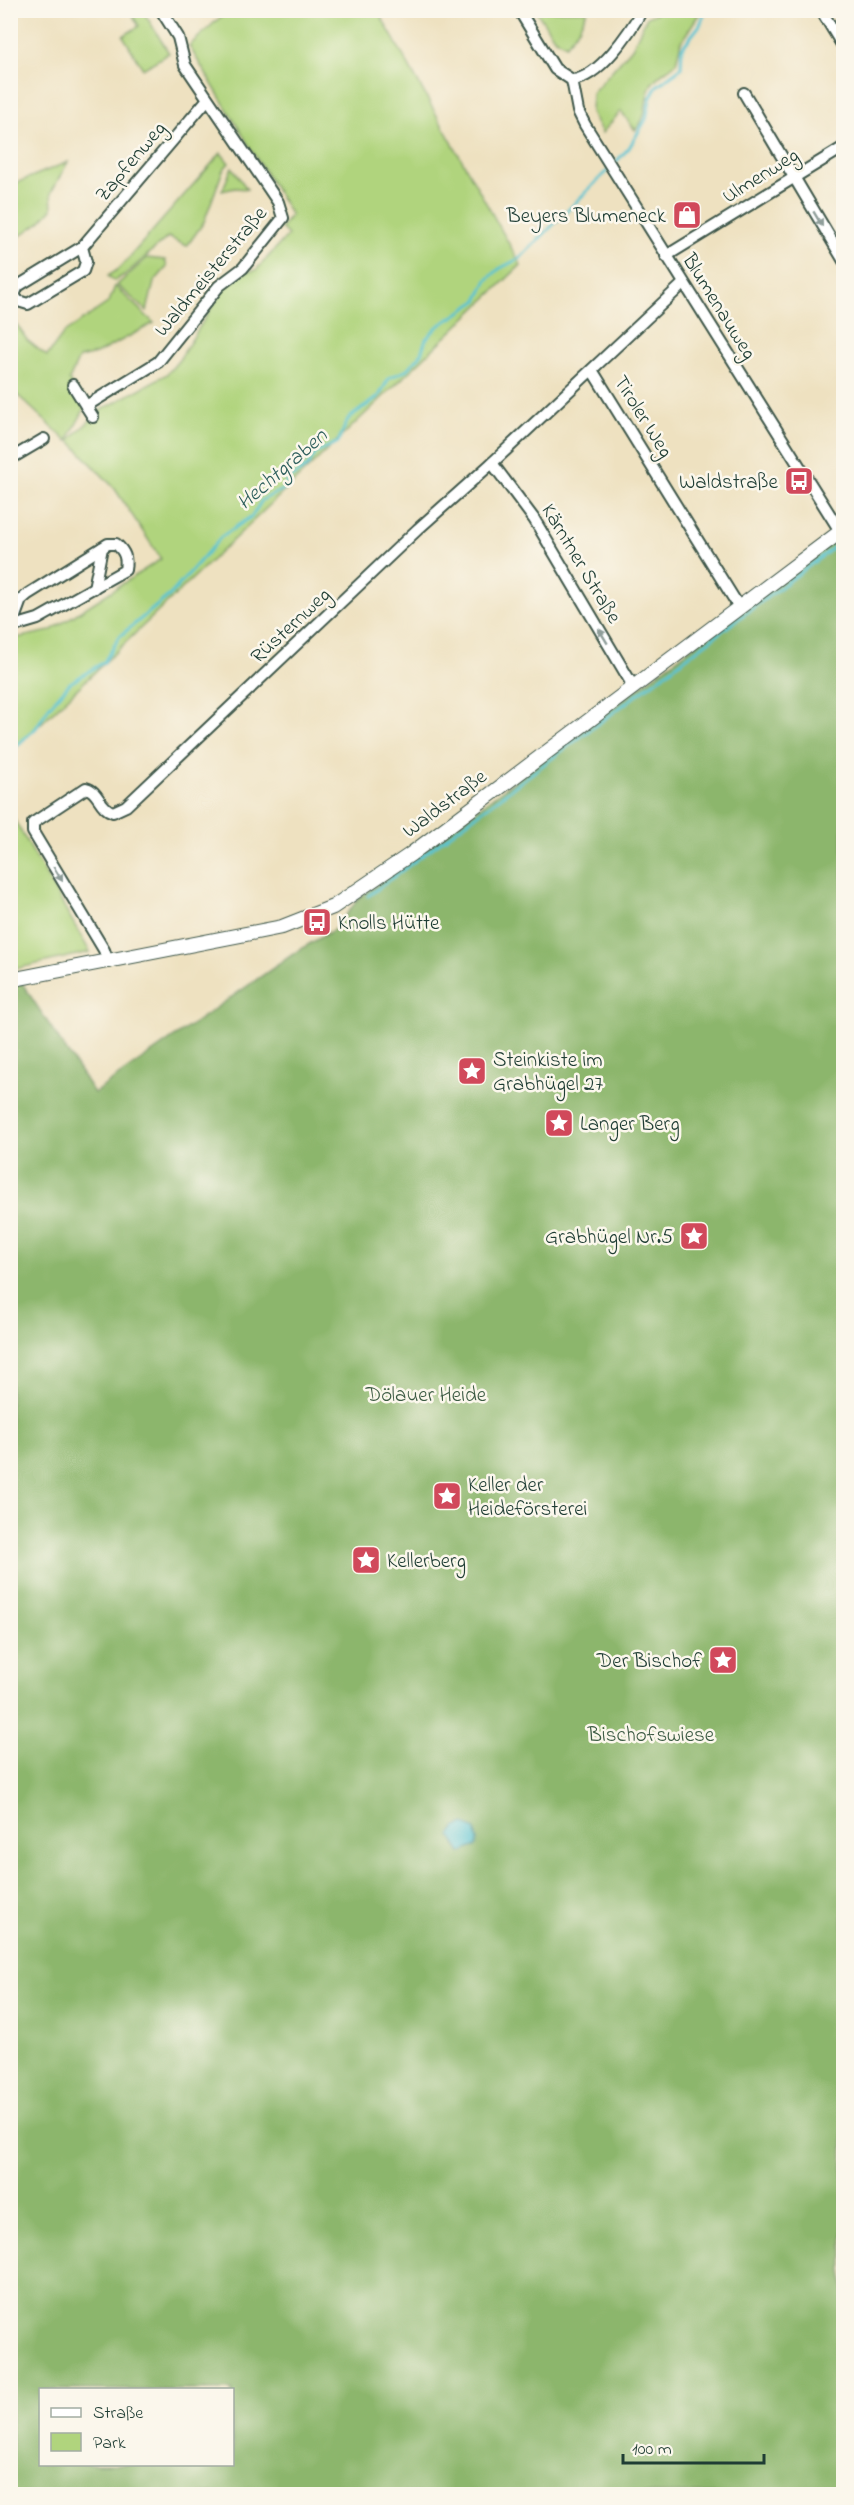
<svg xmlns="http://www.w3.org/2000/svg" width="854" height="2505" viewBox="0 0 854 2505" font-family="'Indie Flower',sans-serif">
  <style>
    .green { fill: #b0d47d; stroke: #688858; stroke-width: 1.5 }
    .forest { fill: #8cb66c; stroke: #567a50; stroke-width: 1.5; fill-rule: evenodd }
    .water { fill: #58c3d2; stroke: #3c8083; stroke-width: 1.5 }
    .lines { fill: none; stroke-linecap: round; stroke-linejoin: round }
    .stream { stroke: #58c3d2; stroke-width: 3 }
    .minor-casing { stroke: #3e5649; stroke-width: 14 }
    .major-casing { stroke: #3e5649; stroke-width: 16 }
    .minor { stroke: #fff; stroke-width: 10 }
    .major { stroke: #fff; stroke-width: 14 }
    .oneway { fill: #8f9e9a }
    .labels { text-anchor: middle; stroke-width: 5; stroke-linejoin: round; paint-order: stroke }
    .street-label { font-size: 21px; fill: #1f3d34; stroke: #fbf7ec }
    .poi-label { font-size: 21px; fill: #1f3d34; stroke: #fbf7ec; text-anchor: start }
    .park-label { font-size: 21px; fill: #3c5b43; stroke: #fbf7ec }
    .water-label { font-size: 22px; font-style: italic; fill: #2d5e5c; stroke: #fbf7ec }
  </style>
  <rect width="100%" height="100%" fill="#fbf7ec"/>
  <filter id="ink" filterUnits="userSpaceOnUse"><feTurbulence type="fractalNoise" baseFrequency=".0167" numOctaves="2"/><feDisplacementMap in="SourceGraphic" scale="12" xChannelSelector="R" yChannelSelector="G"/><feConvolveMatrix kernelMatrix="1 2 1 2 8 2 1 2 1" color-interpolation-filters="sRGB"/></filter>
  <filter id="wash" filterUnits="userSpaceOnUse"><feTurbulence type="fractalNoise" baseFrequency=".008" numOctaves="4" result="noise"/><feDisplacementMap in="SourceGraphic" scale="24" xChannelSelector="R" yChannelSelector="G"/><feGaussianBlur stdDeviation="1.35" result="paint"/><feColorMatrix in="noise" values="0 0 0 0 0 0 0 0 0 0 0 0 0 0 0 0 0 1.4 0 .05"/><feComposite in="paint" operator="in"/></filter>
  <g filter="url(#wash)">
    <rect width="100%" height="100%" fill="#eee1c0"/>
    <g class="green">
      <polygon points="130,11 143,11 169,53 143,69 123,36 139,26"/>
      <polygon points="227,11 378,11 521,265 11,752 11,639 50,631 161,559 115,489 69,440 101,410 167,374 179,360 225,286 245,272 256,270 288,235 281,228 291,215 189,46"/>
      <polygon points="536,11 587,11 579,28 566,45 554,38"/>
      <path d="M661 11H701L681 42 676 63C668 70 657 75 651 85 643 101 649 117 635 130L621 111 602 133 591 112 592 93 632 48 647 17Z"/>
      <polygon points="221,153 229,163 223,170 204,222 187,246 168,237 126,274 114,281 108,276 120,268"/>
      <polygon points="68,162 51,193 52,209 40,222 11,242 11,185"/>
      <polygon points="232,167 234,170 247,189 235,188 222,191"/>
      <polygon points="147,258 165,260 167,267 154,282 147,311 117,285"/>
      <polygon points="115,286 154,323 96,354 79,358 69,380 86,406 67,441 11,389 10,314 27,340 47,356 64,333 109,302"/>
      <polygon points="10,814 11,814 90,952 15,969 11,961"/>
    </g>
    <path class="forest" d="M843 534V2494H11L10 985 22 983 94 1093 299 950 335 929 359 898ZM460 1825 475 1829 476 1835 469 1847 461 1853 455 1845 454 1829ZM40 2390H232V2464H40Z"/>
    <polygon class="water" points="465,1824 475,1829 478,1840 476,1846 461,1853 451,1836 456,1827"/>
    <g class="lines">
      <g class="stream">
        <polyline points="614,164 629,148 646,119 650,99 657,86 681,68 682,48 700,25 706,10"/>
        <polyline points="10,752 36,728 49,707 70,683 104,662 120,636 171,594 221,537 252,516 262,500 284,489 287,480 307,467 317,452 338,442 348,419 379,396 389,378 405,371 420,356 426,339 437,327 477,301 487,280 499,269 520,258 609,169"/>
        <polyline points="368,896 837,545"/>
      </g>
    </g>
  </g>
  <g filter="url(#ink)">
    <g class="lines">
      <g class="minor-casing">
        <g id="minor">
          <path d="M519 10 555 69 572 80C599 78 630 32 642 10"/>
          <polyline points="821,10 844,48"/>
          <polyline points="572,80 578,111 585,125 840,531"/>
          <polyline points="744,93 844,261"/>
          <polyline points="82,247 86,262 83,271 28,304 18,301 14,295 18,286 82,247 207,100"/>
          <polyline points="666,256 844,147"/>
          <polyline points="592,370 739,607"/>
          <polyline points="73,385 86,406"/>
          <polyline points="93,417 86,406 158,362 219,286 243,268 283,218 278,202 185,65 178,37 161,10"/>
          <polyline points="10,459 44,439"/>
          <polyline points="492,463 534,519 633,686"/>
          <polyline points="94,588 102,548"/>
          <path d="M10 627H11L38 619 125 570C127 558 125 552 116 544H108L28 594 21 600 11 627"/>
          <path d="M108 962 104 950 33 832V823L86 788C99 791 99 808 113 812L126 806 418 529 492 463 683 284"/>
        </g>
      </g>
      <g class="major-casing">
        <polyline id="major" points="10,980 282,927 333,907 411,854 844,529"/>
      </g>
      <use href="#minor" class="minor"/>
      <use href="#major" class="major"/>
    </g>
    <defs><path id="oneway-solid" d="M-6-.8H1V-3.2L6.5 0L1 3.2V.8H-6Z" transform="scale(1.5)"/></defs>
    <g class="oneway">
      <use href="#oneway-solid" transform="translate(818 219) rotate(59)"/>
      <use href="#oneway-solid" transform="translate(603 636) rotate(-121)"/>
      <use href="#oneway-solid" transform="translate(58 874) rotate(59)"/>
    </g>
  </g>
  <defs>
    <g id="shop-square" transform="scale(1.5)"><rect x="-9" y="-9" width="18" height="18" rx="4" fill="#d1495b" stroke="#fbf7ec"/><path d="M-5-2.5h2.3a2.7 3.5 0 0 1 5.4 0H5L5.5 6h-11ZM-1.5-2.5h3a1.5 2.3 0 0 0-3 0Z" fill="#fff"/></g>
    <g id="bus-square" transform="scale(1.5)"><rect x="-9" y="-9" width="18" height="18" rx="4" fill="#d1495b" stroke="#fbf7ec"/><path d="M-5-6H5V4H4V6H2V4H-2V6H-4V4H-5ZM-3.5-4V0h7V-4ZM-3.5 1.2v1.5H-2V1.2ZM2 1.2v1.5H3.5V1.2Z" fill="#fff"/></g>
    <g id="sight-square" transform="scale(1.5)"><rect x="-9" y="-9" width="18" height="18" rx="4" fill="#d1495b" stroke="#fbf7ec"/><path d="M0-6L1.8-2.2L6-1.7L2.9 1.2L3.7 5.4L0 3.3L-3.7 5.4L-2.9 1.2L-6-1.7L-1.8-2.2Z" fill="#fff"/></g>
  </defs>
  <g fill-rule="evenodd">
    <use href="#shop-square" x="687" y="215"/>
    <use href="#bus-square" x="799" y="481"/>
    <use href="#bus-square" x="317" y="922"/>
    <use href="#sight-square" x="472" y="1071"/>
    <use href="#sight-square" x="559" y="1123"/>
    <use href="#sight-square" x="694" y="1236"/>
    <use href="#sight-square" x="447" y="1496"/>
    <use href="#sight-square" x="366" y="1560"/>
    <use href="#sight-square" x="723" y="1660"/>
  </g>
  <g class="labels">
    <g class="street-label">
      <text transform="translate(130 161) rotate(-50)" y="7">Zapfenweg</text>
      <text transform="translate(760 175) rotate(-32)" y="7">Ulmenweg</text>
      <text transform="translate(210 271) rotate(-50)" y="7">Waldmeisterstraße</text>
      <text transform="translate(720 306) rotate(58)" y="7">Blumenauweg</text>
      <text transform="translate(644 416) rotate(58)" y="7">Tiroler Weg</text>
      <text transform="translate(582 563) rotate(59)" y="7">Kärntner Straße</text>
      <text transform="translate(290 625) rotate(-43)" y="7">Rüsternweg</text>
      <text transform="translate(444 803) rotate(-37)" y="7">Waldstraße</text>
    </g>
    <g class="poi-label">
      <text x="666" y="222" text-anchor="end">Beyers Blumeneck</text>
      <text x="778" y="488" text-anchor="end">Waldstraße</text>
      <text x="338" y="929">Knolls Hütte</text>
      <text x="493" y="1066">Steinkiste im<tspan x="493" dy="24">Grabhügel 27</tspan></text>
      <text x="580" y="1130">Langer Berg</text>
      <text x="673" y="1243" text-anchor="end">Grabhügel Nr.5</text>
      <text x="468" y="1491">Keller der<tspan x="468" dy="24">Heideförsterei</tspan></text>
      <text x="387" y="1567">Kellerberg</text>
      <text x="702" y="1667" text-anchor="end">Der Bischof</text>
    </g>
    <g class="park-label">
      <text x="426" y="1401">Dölauer Heide</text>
      <text x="651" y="1741">Bischofswiese</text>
    </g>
    <g class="water-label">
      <text transform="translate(281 468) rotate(-41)" y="8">Hechtgraben</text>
    </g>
  </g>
  <rect width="854" height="2505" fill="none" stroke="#fbf7ec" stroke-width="36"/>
  <rect x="39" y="2388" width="195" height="78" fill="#fbf7ec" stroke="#a3ada2" stroke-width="1.5"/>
  <rect x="51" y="2408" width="30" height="9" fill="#ffffff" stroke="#a3ada2" stroke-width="1.5"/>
  <text x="93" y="2418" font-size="18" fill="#1f3d34">Straße</text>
  <rect x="51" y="2433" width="30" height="18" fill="#b0d47d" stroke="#a3ada2" stroke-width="1.5"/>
  <text x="93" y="2448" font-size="18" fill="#1f3d34">Park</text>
  <path d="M623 2454v9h141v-9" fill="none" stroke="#1f3d34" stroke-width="3"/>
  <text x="632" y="2454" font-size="18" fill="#1f3d34" stroke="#fbf7ec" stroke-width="4.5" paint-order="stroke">100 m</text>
</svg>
